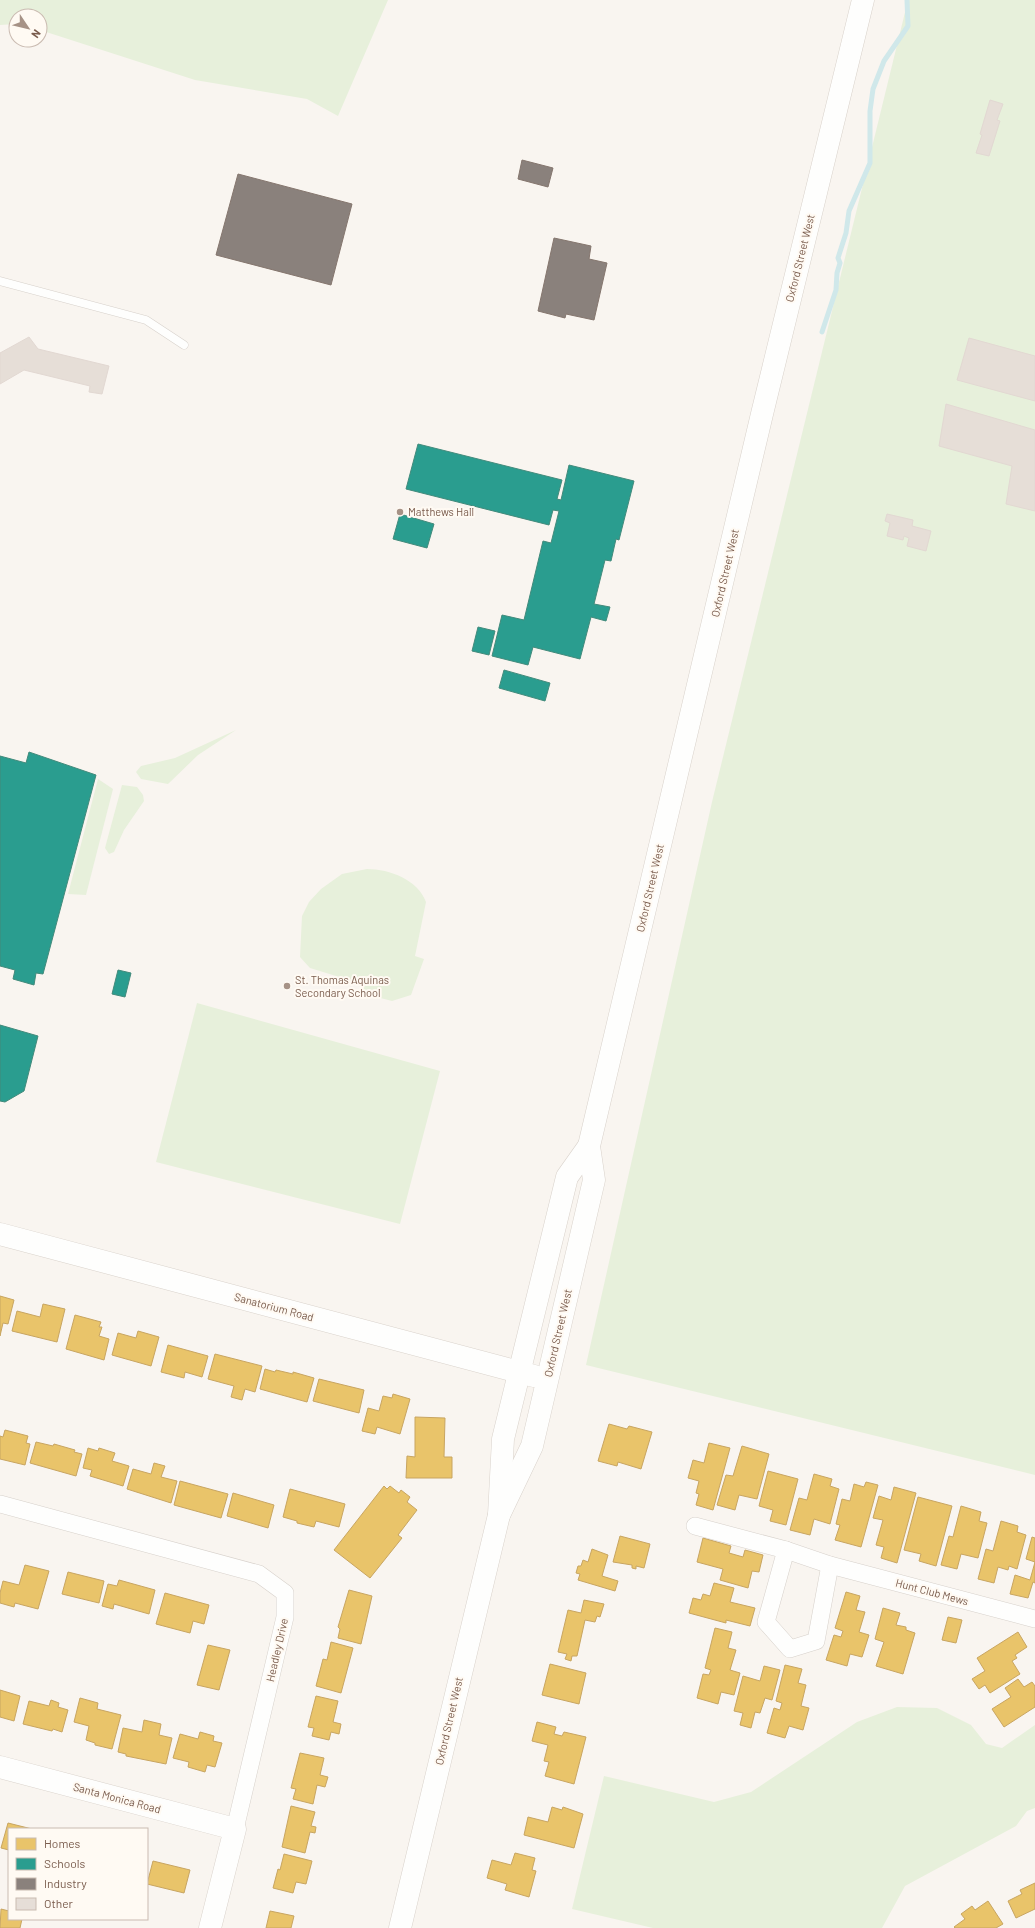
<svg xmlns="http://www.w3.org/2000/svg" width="1035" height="1928" viewBox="0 0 1035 1928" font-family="Barlow,sans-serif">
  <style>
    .green { fill: #e7f0db }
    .homes { fill: #e9c46a; stroke: #c8a561 }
    .schools { fill: #2a9d8f; stroke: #428a7b }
    .industry { fill: #8a817c; stroke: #85766e }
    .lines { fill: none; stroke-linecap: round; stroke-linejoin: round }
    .stream { stroke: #d0e8ea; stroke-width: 5 }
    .building { fill: #e6ded7; stroke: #e2d8d2 }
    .lane-casing { stroke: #d7d1cb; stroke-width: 9 }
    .street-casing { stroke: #d7d1cb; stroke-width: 18 }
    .secondary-casing { stroke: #d9d2cb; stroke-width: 23 }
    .lane { stroke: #fefefd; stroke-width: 8 }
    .street { stroke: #fefefd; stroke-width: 17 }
    .secondary { stroke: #fefefd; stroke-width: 22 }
    .poi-dot { fill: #a69286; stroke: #fffaf3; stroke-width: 1.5 }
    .labels { text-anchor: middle; stroke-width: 4; stroke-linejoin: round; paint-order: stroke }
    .street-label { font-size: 11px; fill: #7a5c4d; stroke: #fffaf3 }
    .poi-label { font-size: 11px; fill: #7a5c4d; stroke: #fffaf3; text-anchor: start }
  </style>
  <rect width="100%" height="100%" fill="#f9f5f0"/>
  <g class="green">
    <polygon points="0,0 388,0 338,116 307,99 195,80 40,30 40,16 16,16 16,24 0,25"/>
    <polygon points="908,0 1035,0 1035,1475 586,1365 712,802"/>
    <polygon points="236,730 198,755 168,784 141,779 136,772 141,766 175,758"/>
    <polygon points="98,779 113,789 86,895 68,894"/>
    <polygon points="122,785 137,787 143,795 144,801 124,830 114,852 109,854 105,848"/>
    <path d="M367 869C390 869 418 880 426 902L415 956 424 959 411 995 392 1001 361 993 362 984 310 968 300 957 302 916 309 902 321 889 342 874Z"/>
    <polygon points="197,1003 440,1071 400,1224 156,1162"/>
    <polygon points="897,1707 937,1708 971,1725 986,1744 1002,1748 1035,1725 1035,1808 1027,1811 1016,1826 905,1886 882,1928 653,1928 572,1909 604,1776 714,1802 751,1792 857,1722"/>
  </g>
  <g class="homes">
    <polygon points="0,1296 14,1300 8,1324 3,1323 0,1336"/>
    <polygon points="43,1304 65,1309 57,1342 12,1331 17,1311 40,1317"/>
    <polygon points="75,1315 101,1322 99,1327 102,1327 99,1336 109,1339 104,1360 66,1349"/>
    <polygon points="138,1331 159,1337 151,1366 112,1355 118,1333 136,1338"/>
    <polygon points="168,1345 208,1356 202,1377 185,1372 184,1378 161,1372"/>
    <polygon points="215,1354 262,1366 255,1392 245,1389 242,1400 231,1397 234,1386 208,1379"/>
    <polygon points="265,1369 275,1372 276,1370 293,1374 293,1372 314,1378 307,1402 260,1389"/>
    <polygon points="319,1379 364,1390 359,1413 313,1401"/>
    <polygon points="393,1394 410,1399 400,1434 377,1427 375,1434 362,1431 368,1408 379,1411 383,1396 392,1398"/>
    <polygon points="415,1417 445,1418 444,1457 452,1457 452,1478 406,1478 407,1456 415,1457"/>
    <polygon points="609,1424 627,1429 629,1426 652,1432 641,1469 618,1462 617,1466 598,1461"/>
    <polygon points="5,1430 28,1436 26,1443 30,1444 25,1465 0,1459 0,1436 3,1437"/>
    <polygon points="36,1442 53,1446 54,1444 75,1450 74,1452 82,1454 76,1476 30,1463"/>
    <polygon points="709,1443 730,1448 713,1510 696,1505 699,1494 696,1493 699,1481 688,1478 693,1460 704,1463"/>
    <polygon points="742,1446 769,1454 757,1499 739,1495 735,1510 717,1505 726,1475 733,1476"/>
    <polygon points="88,1448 98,1451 99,1448 115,1453 112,1461 129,1466 123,1486 90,1476 92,1470 83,1468"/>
    <polygon points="154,1463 165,1466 161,1477 177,1481 171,1503 127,1489 133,1469 151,1474"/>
    <polygon points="768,1471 798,1479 786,1525 770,1521 773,1510 759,1506"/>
    <polygon points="814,1474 832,1479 830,1486 839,1489 830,1524 814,1519 810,1535 790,1530 799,1498 807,1500"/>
    <polygon points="180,1481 228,1494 221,1518 174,1505"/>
    <polygon points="866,1482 878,1485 861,1547 835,1540 840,1525 836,1524 842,1499 850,1501 854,1484 864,1487"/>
    <polygon points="384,1486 387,1489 390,1486 399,1493 401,1490 410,1497 407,1502 417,1510 398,1535 402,1538 370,1578 334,1550"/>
    <polygon points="894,1487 916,1493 897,1563 881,1558 884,1547 876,1545 883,1520 873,1518 879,1496 891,1500"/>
    <polygon points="290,1489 345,1504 339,1527 316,1521 314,1527 297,1523 297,1521 283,1517"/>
    <polygon points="233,1493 274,1505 268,1528 227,1516"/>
    <polygon points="918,1497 952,1506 936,1566 919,1561 921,1554 904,1550"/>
    <polygon points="961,1506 981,1512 979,1521 987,1523 978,1558 961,1554 957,1569 941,1565 949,1536 953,1537"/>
    <polygon points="1001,1521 1018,1526 1017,1532 1026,1535 1017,1569 1009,1566 1008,1570 998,1567 994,1583 978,1579 986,1549 993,1551"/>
    <polygon points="620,1536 650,1544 644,1568 636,1566 636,1569 632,1568 632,1565 613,1562"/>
    <polygon points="1032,1537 1035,1538 1035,1562 1026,1559"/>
    <polygon points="703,1538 731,1546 729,1553 743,1557 745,1550 763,1555 759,1572 752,1571 748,1588 720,1580 723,1569 697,1562"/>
    <polygon points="592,1549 608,1555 602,1576 618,1581 615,1591 578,1580 580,1574 576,1573 578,1566 581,1566 583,1560 588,1562"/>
    <polygon points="1035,1562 1035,1583 1033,1582 1028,1598 1010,1594 1015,1575 1030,1580"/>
    <polygon points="25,1565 49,1571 38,1609 15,1603 14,1607 0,1603 0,1593 3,1581 19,1585"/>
    <polygon points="68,1572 104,1581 99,1603 62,1594"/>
    <polygon points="119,1580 155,1590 149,1614 114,1604 113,1609 102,1606 108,1584 117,1586"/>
    <polygon points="714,1583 734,1588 730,1602 755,1608 750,1626 726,1620 726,1623 689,1613 693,1598 701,1600 703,1594 710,1596"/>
    <polygon points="349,1590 372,1596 361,1644 338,1638 340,1629 338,1627"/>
    <polygon points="846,1592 860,1596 856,1610 865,1612 859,1632 869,1635 862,1657 850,1654 847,1666 826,1660 834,1635 841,1637 843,1631 835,1628"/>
    <polygon points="165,1593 209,1605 204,1624 193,1621 190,1633 156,1624"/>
    <polygon points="584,1600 604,1604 600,1617 597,1616 595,1622 585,1620 577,1656 572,1656 571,1661 565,1659 567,1654 558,1652 568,1610 581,1613"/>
    <polygon points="883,1608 900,1613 896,1625 906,1627 906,1630 915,1633 903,1674 876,1666 884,1642 875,1639"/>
    <polygon points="948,1617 962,1620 956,1643 942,1640"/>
    <polygon points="715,1628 732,1632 728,1648 736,1650 730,1670 740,1673 734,1695 721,1692 718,1704 697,1698 703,1674 709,1675 711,1670 705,1668"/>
    <polygon points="1018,1632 1027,1647 1015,1655 1017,1658 1012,1661 1020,1674 990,1693 985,1685 979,1689 972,1679 985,1671 977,1658"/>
    <polygon points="331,1642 353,1648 341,1693 316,1686 323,1659 327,1660"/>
    <polygon points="208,1645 230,1650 219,1690 197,1685"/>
    <polygon points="550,1664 586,1673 579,1704 542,1695"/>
    <polygon points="785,1665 802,1669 798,1683 806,1685 801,1706 809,1708 803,1730 789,1726 785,1738 767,1733 774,1708 780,1710 782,1703 776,1701"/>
    <polygon points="764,1666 780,1670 772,1700 765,1698 760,1713 755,1712 751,1728 740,1725 743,1713 734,1711 743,1676 760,1681"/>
    <polygon points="1018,1679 1024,1687 1032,1682 1035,1686 1035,1707 1004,1727 992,1709 1011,1697 1005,1688"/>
    <polygon points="0,1690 20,1696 14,1721 0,1717"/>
    <polygon points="316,1696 338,1701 333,1722 341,1724 339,1734 331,1732 329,1740 312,1736 314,1728 308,1727"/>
    <polygon points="80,1698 98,1703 97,1709 121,1715 112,1749 95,1745 95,1743 86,1740 89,1726 74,1722"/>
    <polygon points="51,1700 59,1703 58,1707 68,1710 62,1732 53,1729 52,1731 23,1724 29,1701 49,1706"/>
    <polygon points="144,1720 161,1724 159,1735 172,1738 166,1764 126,1756 126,1754 118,1752 123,1728 142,1732"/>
    <polygon points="537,1722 556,1727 554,1734 562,1736 564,1732 586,1737 574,1784 545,1776 549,1762 544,1761 548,1745 532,1741"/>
    <polygon points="200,1732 214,1736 213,1741 222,1743 215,1767 207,1765 205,1772 188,1767 189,1762 173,1758 180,1734 198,1739"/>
    <polygon points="300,1753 324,1758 320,1775 328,1777 325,1787 317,1785 313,1804 293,1799 296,1789 291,1788"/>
    <polygon points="291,1806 315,1812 311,1826 316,1827 315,1833 310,1832 305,1853 282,1847"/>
    <polygon points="552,1807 562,1810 563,1807 583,1814 574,1848 524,1835 528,1817 548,1822"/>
    <polygon points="8,1823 32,1829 9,1829 9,1850 1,1848"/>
    <polygon points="515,1853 535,1858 532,1870 536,1871 529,1897 505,1890 507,1884 487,1878 492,1860 511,1865"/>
    <polygon points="284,1854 312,1861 306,1884 296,1882 293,1893 273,1888 278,1869 280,1870"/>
    <polygon points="153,1861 190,1870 184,1893 147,1884"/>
    <polygon points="1035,1883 1035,1909 1016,1918 1008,1901 1022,1894 1020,1890"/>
    <polygon points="988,1901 1003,1924 996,1928 955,1928 954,1927 965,1919 961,1914 972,1906 975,1910"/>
    <polygon points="1,1909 9,1911 9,1919 22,1919 20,1928 0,1928"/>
    <polygon points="270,1911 294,1916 291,1928 266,1928"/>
  </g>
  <g class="schools">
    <polygon points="418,444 562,480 557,499 561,500 569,465 634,481 619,540 616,539 611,561 605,560 594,604 610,607 606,621 591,617 580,659 533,647 528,665 492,656 502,615 524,620 543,541 551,543 559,511 553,510 549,525 406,489"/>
    <polygon points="400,514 434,524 427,548 393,539"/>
    <polygon points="478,627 495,631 489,655 472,651"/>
    <polygon points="504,670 550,683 545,701 499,688"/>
    <polygon points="29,752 96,775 43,974 36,973 34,985 13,979 15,970 0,966 0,756 26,763"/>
    <polygon points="118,970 131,973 125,997 112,994"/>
    <polygon points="0,1025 38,1036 24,1091 5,1102 0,1101"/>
  </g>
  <g class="industry">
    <polygon points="522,160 553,168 548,187 518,179"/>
    <polygon points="238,174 352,204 331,285 216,255"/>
    <polygon points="554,238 591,246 589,259 607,263 594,320 566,314 565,318 538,311"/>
  </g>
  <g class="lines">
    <polyline class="stream" points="822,332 836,290 837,273 840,263 838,258 846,233 849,211 870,163 870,111 873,89 884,61 908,26 907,0"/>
  </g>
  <g class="building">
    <polygon points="990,100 1003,104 997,120 1000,121 989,156 976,153 982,135 980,134"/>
    <polygon points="29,337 38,349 109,366 102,394 89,392 90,386 24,370 0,384 0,353"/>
    <polygon points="969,338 1035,356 1035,401 957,380"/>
    <polygon points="946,404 1035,430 1035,511 1006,504 1012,466 939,446"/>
    <polygon points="887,514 913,520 912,526 931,531 926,551 907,546 909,538 904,536 903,540 887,536 890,523 885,521"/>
  </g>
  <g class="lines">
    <g class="lane-casing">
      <polyline id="lane" points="0,281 146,320 184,345"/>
    </g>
    <g class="street-casing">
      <g id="street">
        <polyline points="0,1504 259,1574 285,1593 285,1617 235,1829"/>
        <polyline points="695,1526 786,1550 830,1565 1035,1619"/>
        <polyline points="786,1550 766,1622 790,1649 816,1641 830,1565"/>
      </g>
    </g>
    <g class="secondary-casing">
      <g id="secondary">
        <polyline points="0,1234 534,1376"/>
        <polyline points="499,1515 532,1446 594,1180 589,1146 762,414 863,0"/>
        <polyline points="0,1767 235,1829 210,1928"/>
        <polyline points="400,1928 499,1515 503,1439 567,1177 589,1146"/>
      </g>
    </g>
    <use href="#lane" class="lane"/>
    <use href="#street" class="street"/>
    <use href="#secondary" class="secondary"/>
  </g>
  <g class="poi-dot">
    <circle cx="400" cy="512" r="4"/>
    <circle cx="287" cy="986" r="4"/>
  </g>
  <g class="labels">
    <g class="street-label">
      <text transform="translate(800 258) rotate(-76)" y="4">Oxford Street West</text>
      <text transform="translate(725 573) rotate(-77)" y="4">Oxford Street West</text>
      <text transform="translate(650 888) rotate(-77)" y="4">Oxford Street West</text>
      <text transform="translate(274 1307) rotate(15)" y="4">Sanatorium Road</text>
      <text transform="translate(558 1333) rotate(-77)" y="4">Oxford Street West</text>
      <text transform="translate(932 1592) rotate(15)" y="4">Hunt Club Mews</text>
      <text transform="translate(277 1650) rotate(-77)" y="4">Headley Drive</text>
      <text transform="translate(449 1721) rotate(-77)" y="4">Oxford Street West</text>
      <text transform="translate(117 1798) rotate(15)" y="4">Santa Monica Road</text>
    </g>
    <g class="poi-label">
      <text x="408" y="516">Matthews Hall</text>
      <text x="295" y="984">St. Thomas Aquinas<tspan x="295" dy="13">Secondary School</tspan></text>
    </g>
  </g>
  <rect x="8" y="1828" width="140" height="92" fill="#fffaf3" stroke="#cabbb1"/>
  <rect x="16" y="1838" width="20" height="12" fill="#e9c46a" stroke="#cabbb1"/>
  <text x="44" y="1848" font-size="12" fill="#7a5c4d">Homes</text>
  <rect x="16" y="1858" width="20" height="12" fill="#2a9d8f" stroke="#cabbb1"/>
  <text x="44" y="1868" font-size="12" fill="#7a5c4d">Schools</text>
  <rect x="16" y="1878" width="20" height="12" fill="#8a817c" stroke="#cabbb1"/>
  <text x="44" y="1888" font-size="12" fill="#7a5c4d">Industry</text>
  <rect x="16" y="1898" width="20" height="12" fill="#e6ded7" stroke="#cabbb1"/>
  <text x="44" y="1908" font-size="12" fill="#7a5c4d">Other</text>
  <g transform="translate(28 28) rotate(125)"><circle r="19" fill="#fffaf3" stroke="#cabbb1"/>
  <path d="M0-3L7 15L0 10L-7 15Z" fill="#a69286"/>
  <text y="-6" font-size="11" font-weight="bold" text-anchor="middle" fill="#7a5c4d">N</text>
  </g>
</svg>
